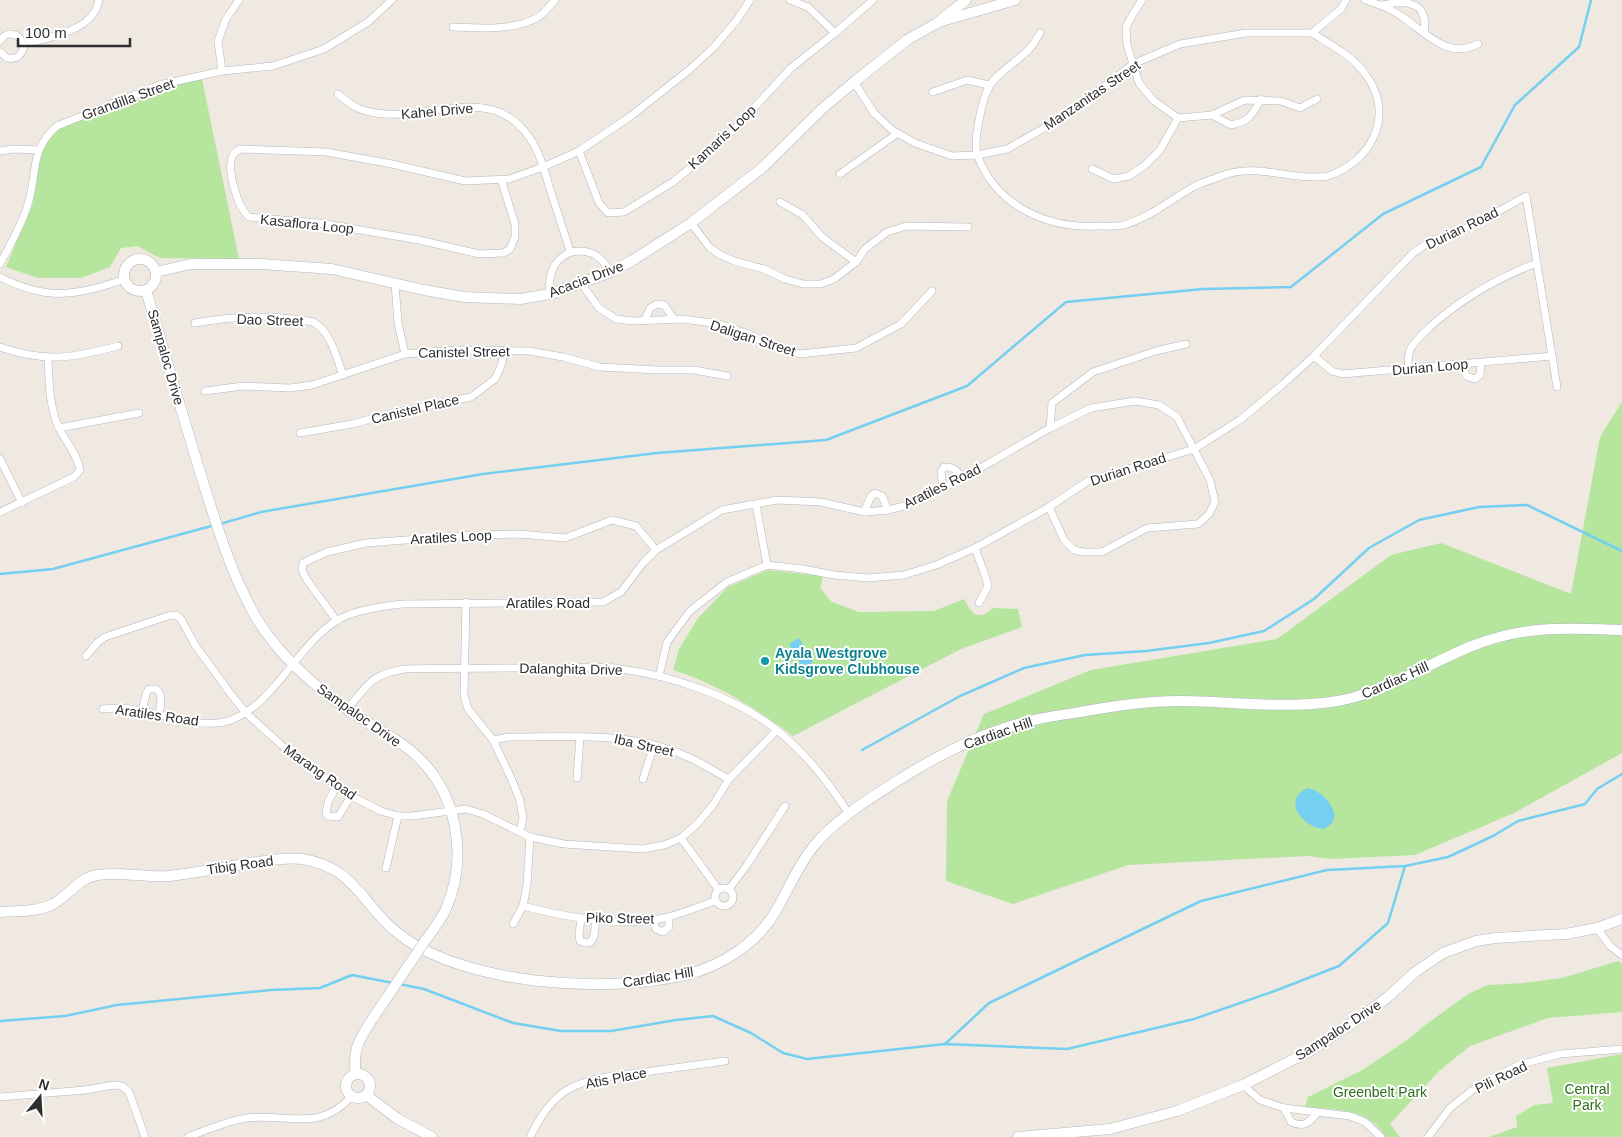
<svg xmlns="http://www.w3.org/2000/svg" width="1622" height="1137" viewBox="0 0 1622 1137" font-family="Helvetica,sans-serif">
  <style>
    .green { fill: #b6e59e }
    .water { fill: #75cff0 }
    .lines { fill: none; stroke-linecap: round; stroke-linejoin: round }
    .stream { stroke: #75cff0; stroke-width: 2.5 }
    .street-casing { stroke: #b4b7c1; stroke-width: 8 }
    .secondary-casing { stroke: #b4b7c1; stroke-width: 11 }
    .street { stroke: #fff; stroke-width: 7 }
    .secondary { stroke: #fff; stroke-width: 10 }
    .secondary-bridge-casing { stroke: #b4b7c1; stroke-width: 11; stroke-linecap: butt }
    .secondary-bridge { stroke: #fff; stroke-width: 10 }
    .culture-dot { fill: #0f9aa8; stroke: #fff; stroke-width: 2 }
    .labels { text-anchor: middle; stroke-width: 4; stroke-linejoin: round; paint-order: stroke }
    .street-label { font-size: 14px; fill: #2e2e2e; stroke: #fff }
    .culture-label { font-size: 14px; font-weight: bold; fill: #0d838f; stroke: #fff; text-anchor: start }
    .park-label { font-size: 14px; fill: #2c6e1b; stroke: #fff }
  </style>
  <rect width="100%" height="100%" fill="#efe9e1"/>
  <g class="green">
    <polygon points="202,79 239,259 160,258 137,246 121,248 110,267 81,278 38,278 6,267 33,203 40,151 50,135 59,128 159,88"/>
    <polygon points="1622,402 1622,753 1514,813 1415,855 1331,859 1308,856 1128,865 1013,904 946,881 947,801 984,714 1091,670 1277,639 1391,555 1441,543 1571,594 1600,437"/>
    <path d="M768 570 823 576 820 588 832 602 859 612 934 611 964 599C972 615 978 621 993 608L1018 609 1022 627 961 649 793 736C756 708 717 684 673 670L679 649 698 618 728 587Z"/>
    <path d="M1618 961 1622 964V1012L1548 1018 1470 1046 1439 1071 1390 1124 1400 1137H1386C1367 1107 1336 1110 1305 1107L1308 1097 1364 1069 1410 1038 1424 1026 1468 994 1488 985 1523 983 1562 978Z"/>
    <polygon points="1622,1054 1622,1137 1489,1137 1517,1127 1516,1116 1534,1105 1553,1103 1547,1068"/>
  </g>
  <g class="water">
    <polygon points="799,638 813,662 803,668 789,644"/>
    <path d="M1308 788C1322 792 1330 801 1335 815L1332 823 1324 829C1302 827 1281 800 1308 788Z"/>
  </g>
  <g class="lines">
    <g class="stream">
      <polyline points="220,524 261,512 483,474 657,453 826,440 967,386 1066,302 1203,289 1291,287 1383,214 1481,167 1515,105 1579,47 1591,0"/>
      <polyline points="0,574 53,569 215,525"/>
      <polyline points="862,750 960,696 1024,668 1085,655 1146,651 1209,643 1264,631 1314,599 1369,548 1419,520 1479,507 1527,505 1622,551"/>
      <polyline points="399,984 424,989 513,1023 561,1031 611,1031 676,1020 713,1016 751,1033 783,1053 807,1059 945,1044 1067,1049 1194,1019 1272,992 1339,966 1388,923 1405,866"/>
      <polyline points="0,1021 65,1016 117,1005 271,990 320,988 352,975 393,983"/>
      <polyline points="945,1044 989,1003 1201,901 1327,870 1405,866 1448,857 1493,836 1518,821 1585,804 1597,789 1622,774"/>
    </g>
    <g class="street-casing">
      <g id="street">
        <polyline points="790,0 808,7 835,33"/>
        <polyline points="1142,0 1133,14 1126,27 1127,45 1139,83 1153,100 1178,118 1212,115 1245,100 1281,101 1300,108 1317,99"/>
        <path d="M1365 0C1378 4 1390 8 1401 16 1426 32 1446 60 1478 44"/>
        <path d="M1382 5C1407 0 1429 1 1424 33"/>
        <path d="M453 27C478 28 516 31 538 17 545 13 550 5 555 0"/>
        <path d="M1040 33C1037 38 1034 44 1030 48 1020 60 995 74 989 87 982 100 972 144 978 157 998 208 1049 229 1100 226 1108 226 1116 227 1123 225 1150 218 1171 199 1195 186 1205 181 1217 178 1227 174 1255 165 1285 177 1313 177 1318 177 1324 177 1328 176 1373 161 1395 114 1366 75 1353 56 1331 45 1312 33"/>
        <path d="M0 41C7 30 18 33 24 44 23 54 18 60 7 58L0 52"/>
        <path d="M24 44C44 39 84 32 95 11 97 8 98 4 99 0"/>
        <polyline points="222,71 218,41 226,19 239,0"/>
        <polyline points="854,82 874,113 892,130 915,143 952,156 977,155 1007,149 1067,115 1133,64 1180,44 1246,33 1312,33 1341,9 1346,0"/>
        <polyline points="933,92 967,80 989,85"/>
        <path d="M338 94C345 100 352 106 360 109 419 131 492 73 533 143 541 156 545 172 549 186 556 208 563 230 570 251"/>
        <path d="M1212 115 1231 125C1250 121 1252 115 1261 99"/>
        <polyline points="0,151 14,149 38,150"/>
        <polyline points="579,151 599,203 608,213 624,212 673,182 713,149 737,126 791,68 835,33 873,0"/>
        <polyline points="1092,169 1114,179 1129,176 1144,166 1160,150 1178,118"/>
        <polyline points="840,174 898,133"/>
        <path d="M501 179 515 224V237L510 249 503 253 479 254 419 240 319 223 249 217C238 208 227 172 232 157 233 154 237 151 240 149L326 152 392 164 465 181 509 179 543 167 579 151 631 116 689 70 713 48 737 20 750 0"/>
        <polyline points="780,202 803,215 822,237 856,262"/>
        <polyline points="691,223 710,248 719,254 734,261 764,269 785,279 803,284 821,284 834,279 856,262 865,249 887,232 906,226 968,227"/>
        <path d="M0 264C10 245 22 225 28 204 38 173 29 150 57 126L159 85 222 71 273 66 324 49 368 22 392 0"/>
        <path d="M0 277C47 301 77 296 125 279"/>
        <polyline points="395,283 398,323 405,354"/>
        <polyline points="581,283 599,308 616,319 633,321 683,319 719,324 749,334 775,347 800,354 856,348 901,324 932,291"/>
        <path d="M550 294C550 289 549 283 550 278 554 258 571 246 591 253 600 256 605 264 611 272"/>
        <polyline points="645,320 650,308 657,304 664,305 674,319"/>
        <path d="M195 323C233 316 275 315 313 322 331 331 336 357 343 375"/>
        <path d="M0 347C46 363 73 358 118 346"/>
        <polyline points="1552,356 1557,387"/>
        <polyline points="1463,365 1466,376 1475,379 1480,375 1481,363"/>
        <path d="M1408 369C1408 364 1408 355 1410 350 1413 342 1424 333 1430 327 1462 298 1497 278 1537 263"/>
        <polyline points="205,391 243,386 290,388 312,385 405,354 455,350 529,351 563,357 600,367 657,370 694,370 727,376"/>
        <polyline points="59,428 139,413"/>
        <polyline points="1050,428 1052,403 1093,372 1156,351 1186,344"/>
        <polyline points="300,433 352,424 393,413 471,397 495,379 501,366 505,350"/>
        <polyline points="0,459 22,503"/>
        <path d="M943 488 941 472 944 467C954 466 957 471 963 478"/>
        <polyline points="756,505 767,565"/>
        <path d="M0 512 74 477 80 470C78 455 66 442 59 428 49 406 49 382 48 358"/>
        <polyline points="864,512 871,496 875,493 882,496 888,510"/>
        <polyline points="975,548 985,575 988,586 979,603"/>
        <polyline points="466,602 464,695 468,709 493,740 512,780 520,801 523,818 520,832"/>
        <polyline points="337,621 307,580 302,570 303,563 327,552 366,543 473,535 519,534 565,538 612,520 636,526 656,550"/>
        <polyline points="86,656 97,643 105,637 168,616 176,615 181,619 195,645 230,693 246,713 287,750 351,796 381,811 398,816 412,816 466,809 483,814 530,837 564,844 643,849 664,845 681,838 697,824 713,805 729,779 777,730"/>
        <polyline points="659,676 667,642 690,611 727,582 767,565 803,569 834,575 868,578 904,575 936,565 975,548 1049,507 1088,481 1194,449 1240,420 1282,385 1314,356 1413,253 1433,240 1460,231 1481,221 1526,196 1552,356 1342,374 1332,371 1314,356"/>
        <path d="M103 709C108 709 113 708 118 708 152 708 199 732 231 720 274 704 298 645 336 621 353 610 383 606 403 604L603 602 621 592 643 563 656 550 722 510 777 500 821 502 864 512 888 510 908 505 963 478 1050 428 1091 408 1135 401 1159 405 1177 417 1210 480 1215 502 1209 514 1198 524 1147 528 1102 552H1082L1074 550 1064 540 1049 507"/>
        <path d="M347 710C367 685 371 674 405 669 454 668 503 668 553 668 575 668 599 665 621 669 673 676 736 697 778 731 806 754 830 784 849 814"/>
        <path d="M142 711 146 694 149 689H156C164 695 160 706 159 715"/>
        <path d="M493 740 509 737C569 737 631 731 688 757 702 763 715 772 729 779"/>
        <polyline points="577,778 580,737"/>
        <polyline points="643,779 654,745"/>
        <polyline points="337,785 328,802 326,814 328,816 338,817 351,796"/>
        <polyline points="681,838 718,889"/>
        <polyline points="386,868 398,816"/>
        <circle cx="724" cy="897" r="9"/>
        <polyline points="729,889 747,865 785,806"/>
        <path d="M523 906C565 917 625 928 668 917 684 913 700 906 715 901"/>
        <polyline points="581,918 579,935 580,941 585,943 591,942 594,936 596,919"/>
        <polyline points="653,920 656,929 663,932 669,927 669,917"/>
        <polyline points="513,924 523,906 527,885 530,837"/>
        <polyline points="1597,928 1610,946 1622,955"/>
        <polyline points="1243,1085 1260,1100 1284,1108 1350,1116 1365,1122 1381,1137"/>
        <polyline points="0,1097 85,1090 114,1085 122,1086 129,1092 145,1137"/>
        <path d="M1284 1108 1291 1122C1304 1128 1309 1123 1317 1113"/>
        <path d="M188 1137C207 1130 226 1121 247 1118 288 1113 319 1133 352 1096"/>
        <path d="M530 1137C539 1119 548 1104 564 1092 588 1076 619 1076 645 1072 672 1068 698 1065 725 1061"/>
        <polyline points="1428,1137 1450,1108 1479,1085 1519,1065 1560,1054 1622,1049"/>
      </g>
    </g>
    <g class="secondary-casing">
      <g id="secondary">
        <polyline points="942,21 1015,0"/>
        <circle cx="140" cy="275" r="16"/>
        <polyline points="156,272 191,264 261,264 332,269 424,290 464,297 520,299 550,294 611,272 633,260 691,223 762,168 823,108 854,82 907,40 937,23 966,0"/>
        <path d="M146 290C165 355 184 420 204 485 218 529 231 573 254 614 276 653 310 683 347 709 368 724 392 735 411 751 457 789 469 855 446 909 441 920 432 931 425 941"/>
        <path d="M0 912C17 911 38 912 53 904 69 896 78 878 97 875 121 871 145 878 169 876 195 873 222 868 249 863 266 861 284 857 302 859 356 867 362 906 399 934 464 985 607 994 685 975 722 966 758 943 777 909 789 888 798 866 813 847 835 819 875 795 905 776 936 757 967 740 1002 729 1027 720 1054 716 1080 712 1113 706 1145 701 1178 701 1229 701 1280 709 1331 702 1379 696 1427 664 1472 646 1524 625 1567 628 1622 630"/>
        <path d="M356 1074C352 1051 359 1040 371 1021"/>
        <circle cx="358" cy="1086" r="12"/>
        <polyline points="366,1095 398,1119 432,1137"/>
        <polyline points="1018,1137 1110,1129 1177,1111 1243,1085 1312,1050 1358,1019 1388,997 1414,973 1443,953 1476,941 1495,938 1566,934 1597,928 1622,919"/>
      </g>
    </g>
    <use href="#street" class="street"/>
    <use href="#secondary" class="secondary"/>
    <g class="secondary-bridge-casing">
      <polyline id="secondary-bridge" points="371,1021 425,941"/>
    </g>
    <use href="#secondary-bridge" class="secondary-bridge"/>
  </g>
  <circle class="culture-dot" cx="765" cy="661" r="5"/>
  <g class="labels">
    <g class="street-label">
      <text transform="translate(1092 95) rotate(-34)" y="5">Manzanitas Street</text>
      <text transform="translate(128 99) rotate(-20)" y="5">Grandilla Street</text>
      <text transform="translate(437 111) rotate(-5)" y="5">Kahel Drive</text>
      <text transform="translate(722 137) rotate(-43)" y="5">Kamaris Loop</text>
      <text transform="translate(307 224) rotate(6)" y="5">Kasaflora Loop</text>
      <text transform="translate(1462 228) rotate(-26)" y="5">Durian Road</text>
      <text transform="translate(586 279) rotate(-21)" y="5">Acacia Drive</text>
      <text transform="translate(270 320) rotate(2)" y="5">Dao Street</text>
      <text transform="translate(753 338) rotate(18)" y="5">Daligan Street</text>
      <text transform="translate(464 352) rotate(-1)" y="5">Canistel Street</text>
      <text transform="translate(166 357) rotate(74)" y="5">Sampaloc Drive</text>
      <text transform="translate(1430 367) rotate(-5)" y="5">Durian Loop</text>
      <text transform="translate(415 409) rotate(-13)" y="5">Canistel Place</text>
      <text transform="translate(1128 469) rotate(-18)" y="5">Durian Road</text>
      <text transform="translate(942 486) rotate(-26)" y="5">Aratiles Road</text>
      <text transform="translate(451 537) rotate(-3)" y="5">Aratiles Loop</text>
      <text x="548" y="608">Aratiles Road</text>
      <text transform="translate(571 669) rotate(1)" y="5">Dalanghita Drive</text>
      <text transform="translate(1395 680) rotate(-24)" y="5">Cardiac Hill</text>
      <text transform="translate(157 715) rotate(8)" y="5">Aratiles Road</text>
      <text transform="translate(359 715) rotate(35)" y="5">Sampaloc Drive</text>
      <text transform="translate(998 733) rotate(-19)" y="5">Cardiac Hill</text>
      <text transform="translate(644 745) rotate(13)" y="5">Iba Street</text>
      <text transform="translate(320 772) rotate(35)" y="5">Marang Road</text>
      <text transform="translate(240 865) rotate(-8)" y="5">Tibig Road</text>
      <text transform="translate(620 918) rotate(1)" y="5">Piko Street</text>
      <text transform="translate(658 977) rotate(-9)" y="5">Cardiac Hill</text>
      <text transform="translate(1338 1030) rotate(-33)" y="5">Sampaloc Drive</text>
      <text transform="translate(1501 1077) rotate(-26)" y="5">Pili Road</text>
      <text transform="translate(616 1078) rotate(-11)" y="5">Atis Place</text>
    </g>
    <g class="culture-label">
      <text x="775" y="658">Ayala Westgrove<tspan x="775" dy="16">Kidsgrove Clubhouse</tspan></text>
    </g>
    <g class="park-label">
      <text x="1587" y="1094">Central<tspan x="1587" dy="16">Park</tspan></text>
      <text x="1380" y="1097">Greenbelt Park</text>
    </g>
  </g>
  <g transform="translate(40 1097) rotate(18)" stroke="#ffffff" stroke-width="4" paint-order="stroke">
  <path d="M0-4L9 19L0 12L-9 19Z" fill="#2e2e2e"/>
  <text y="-8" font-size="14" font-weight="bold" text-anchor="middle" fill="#2e2e2e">N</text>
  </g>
  <path d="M18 38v8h112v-8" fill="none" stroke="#2e2e2e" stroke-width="2.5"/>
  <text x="25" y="38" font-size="15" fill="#2e2e2e" stroke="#ffffff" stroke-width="4" paint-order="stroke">100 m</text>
</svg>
